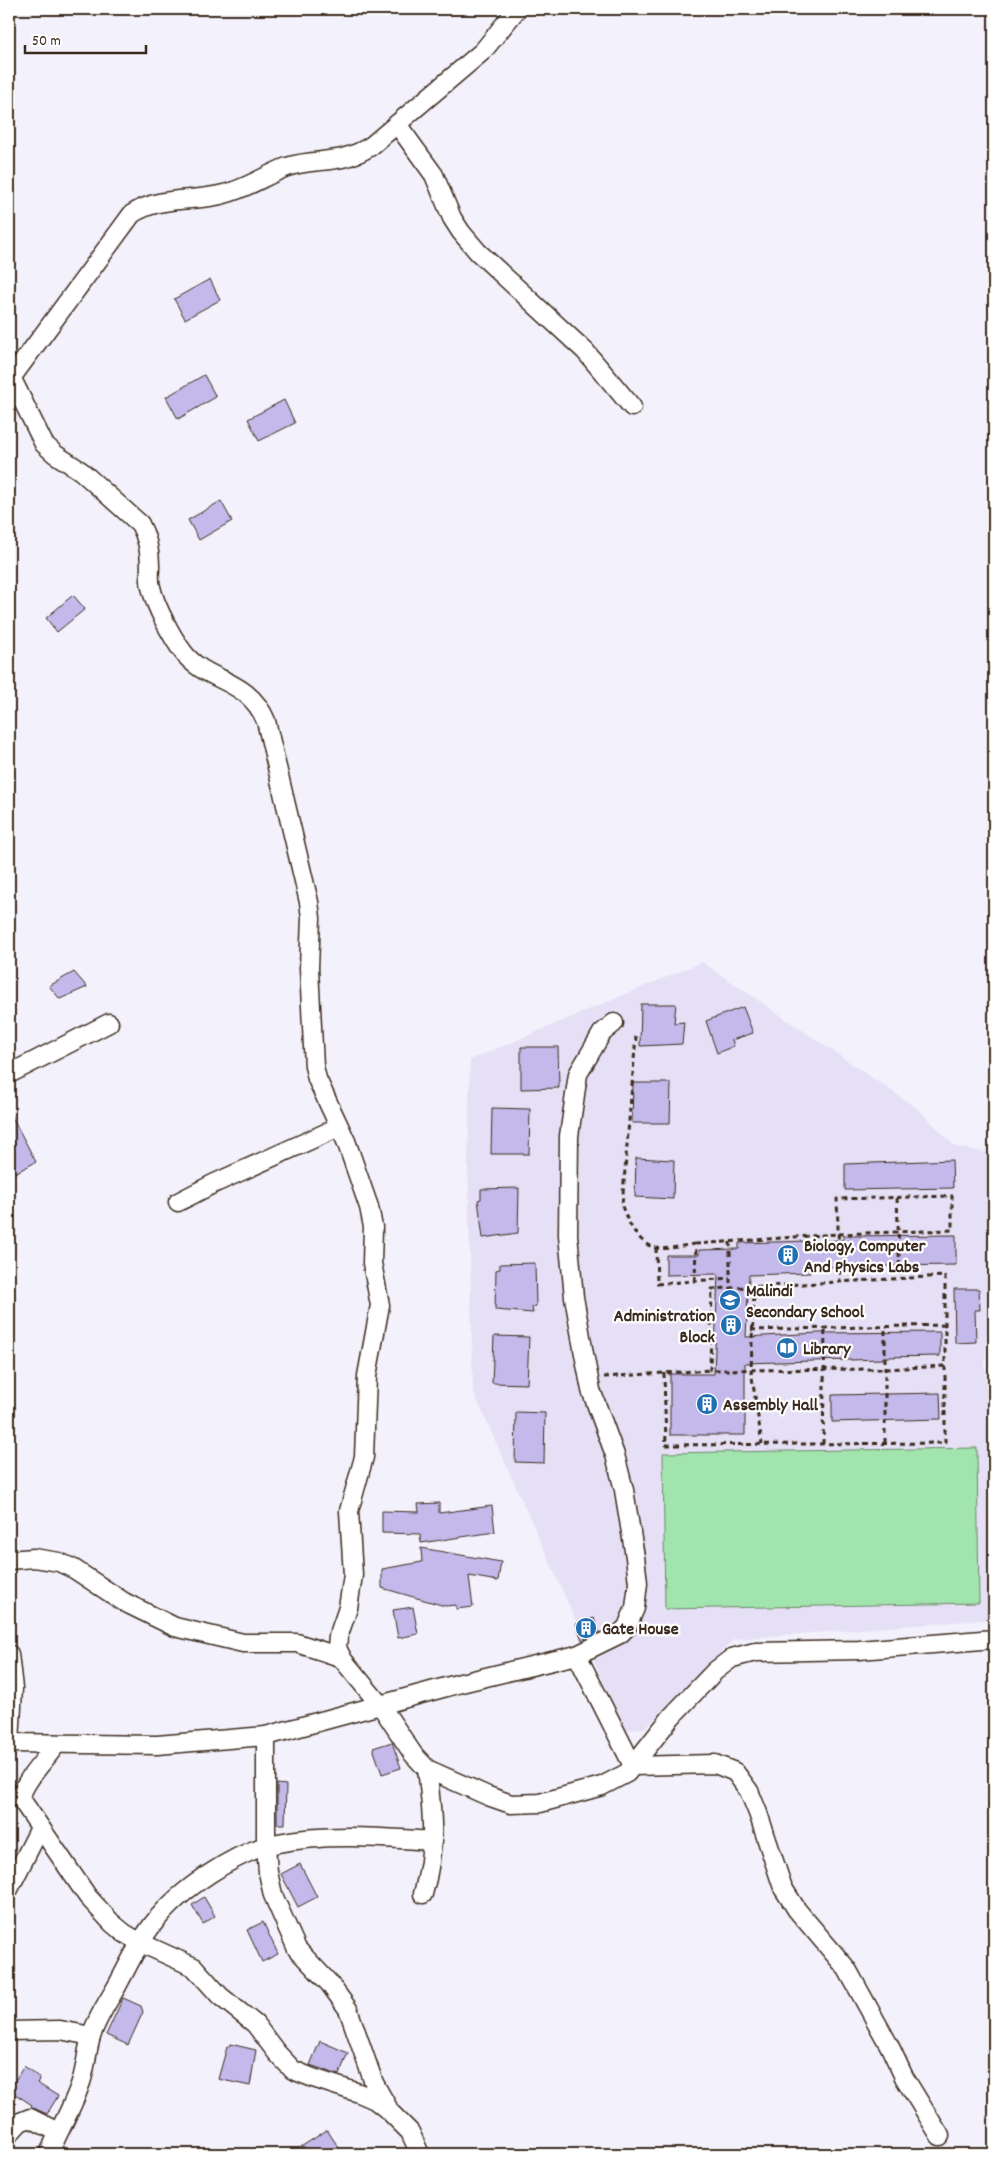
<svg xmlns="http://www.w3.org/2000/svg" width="1003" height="2163" viewBox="0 0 1003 2163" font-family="Dekko,sans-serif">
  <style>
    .built { fill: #e5e0f6 }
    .green { fill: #a1e4ae; stroke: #6e8766 }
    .building { fill: #c3b9eb; stroke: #3b2a1e }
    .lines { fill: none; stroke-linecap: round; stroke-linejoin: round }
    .minor-casing { stroke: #3b2a1e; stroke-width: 21 }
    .path { stroke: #3b2a1e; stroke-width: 3; stroke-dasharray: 5 4; stroke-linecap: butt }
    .minor { stroke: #fff; stroke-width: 18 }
    .labels { text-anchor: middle; stroke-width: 4.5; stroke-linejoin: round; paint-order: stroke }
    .poi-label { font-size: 18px; font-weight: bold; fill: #3b2a1e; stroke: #fff; text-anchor: start }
  </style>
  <rect width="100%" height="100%" fill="#f3f1fb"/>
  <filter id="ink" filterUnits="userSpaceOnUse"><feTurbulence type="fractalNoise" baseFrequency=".02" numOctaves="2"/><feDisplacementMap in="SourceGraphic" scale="10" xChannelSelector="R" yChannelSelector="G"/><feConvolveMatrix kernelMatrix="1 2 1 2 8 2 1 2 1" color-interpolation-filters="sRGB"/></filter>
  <g filter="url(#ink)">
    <polygon class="built" points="702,962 918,1109 956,1147 994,1154 994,1237 985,1363 994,1462 994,1619 734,1639 645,1728 625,1730 473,1391 468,1165 470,1060"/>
    <polygon class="green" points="977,1448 979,1603 665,1609 663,1453"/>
    <g class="building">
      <polygon points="210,279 220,300 185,319 174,299"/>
      <polygon points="204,375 216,397 178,419 166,397"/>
      <polygon points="284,400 295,423 259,441 248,419"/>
      <polygon points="221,501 232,521 199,540 188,520"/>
      <polygon points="73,595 85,609 57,632 46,618"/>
      <polygon points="74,972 87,987 60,999 49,986"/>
      <polygon points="641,1004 676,1004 674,1023 684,1022 682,1044 640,1046"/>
      <polygon points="743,1007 753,1033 732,1040 734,1046 717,1053 706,1021"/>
      <polygon points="521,1047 558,1047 559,1088 521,1089"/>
      <polygon points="633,1083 671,1083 670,1123 632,1123"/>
      <polygon points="492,1108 530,1109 529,1154 491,1154"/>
      <polygon points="9,1111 36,1162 9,1176"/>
      <polygon points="636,1158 674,1160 673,1199 635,1197"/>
      <polygon points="952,1160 953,1188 845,1190 845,1164"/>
      <polygon points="519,1188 518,1233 483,1238 478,1200 481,1199 481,1189"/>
      <polygon points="956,1235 956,1265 810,1267 810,1273 749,1275 746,1337 818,1333 940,1332 940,1356 883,1357 883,1359 745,1363 745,1435 670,1435 670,1374 714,1374 718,1274 666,1275 666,1255 699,1255 699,1250 739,1249 739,1243 843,1240 843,1236"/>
      <polygon points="535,1263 536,1306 532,1307 533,1313 495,1310 496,1270 500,1269 500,1264"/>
      <polygon points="954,1289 979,1289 980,1310 975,1310 976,1342 955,1343"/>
      <polygon points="494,1336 529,1337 527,1384 492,1383"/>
      <polygon points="940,1393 941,1419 832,1422 832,1395"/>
      <polygon points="516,1412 545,1413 544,1463 515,1462"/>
      <polygon points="439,1503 439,1513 492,1506 495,1532 421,1543 420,1534 382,1533 382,1511 419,1512 418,1504"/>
      <polygon points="421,1548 501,1562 498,1581 469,1576 473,1607 456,1609 456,1605 445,1606 382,1588 382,1569 422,1562"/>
      <polygon points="413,1607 418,1634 398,1638 393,1610"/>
      <polygon points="594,1618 599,1632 582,1640 576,1624"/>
      <polygon points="392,1742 401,1768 382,1774 373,1748"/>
      <polygon points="277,1784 286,1785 285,1824 277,1824"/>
      <polygon points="300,1864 317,1897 298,1907 281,1874"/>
      <polygon points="204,1897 215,1916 203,1924 192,1905"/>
      <polygon points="263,1922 278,1954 262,1962 247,1930"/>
      <polygon points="123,1998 141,2006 143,2012 128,2045 106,2035"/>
      <polygon points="320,2041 348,2053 339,2075 310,2065"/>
      <polygon points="230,2044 256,2050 250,2086 218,2079 227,2047 229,2047"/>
      <polygon points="24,2066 40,2078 37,2083 58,2096 47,2114 31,2107 32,2105 9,2090"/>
      <polygon points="327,2130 343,2154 290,2154"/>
    </g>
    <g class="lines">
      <g class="minor-casing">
        <g id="minor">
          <polyline points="397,124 434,175 452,218 461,232 478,252 585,351 632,407"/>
          <path d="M9 373 44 444 55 454 81 471 140 524C147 537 150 550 150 565 150 572 149 580 151 587 155 606 172 637 183 652 206 683 248 677 266 721L309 902 311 918 309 968 314 1066 317 1079 346 1141 369 1207 373 1227 372 1263 380 1305 367 1376 364 1457 349 1511 353 1575 348 1608 338 1637 337 1648 343 1660 381 1706 413 1754 427 1769 488 1796 511 1804 540 1803 602 1786 627 1773 672 1716 715 1671 732 1658 755 1652 859 1650 994 1639"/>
          <path d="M9 381 132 214C162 195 191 203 224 194 246 189 266 175 287 167 318 157 339 166 371 146L483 51 517 9"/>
          <polyline points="9,1074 109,1023"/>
          <polyline points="178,1202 213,1184 339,1127"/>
          <polyline points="9,1560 34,1558 59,1562 74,1569 124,1602 175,1627 243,1643 297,1643 340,1657"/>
          <polyline points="9,1654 13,1688 10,1743"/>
          <polyline points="577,1655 633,1766 715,1764 735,1772 749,1791 758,1813 783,1888 797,1910 847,1969 890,2047 904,2077 940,2136"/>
          <polyline points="266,1736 266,1846 268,1872 273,1895 297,1949 329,1983 348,2009 374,2083 388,2108"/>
          <polyline points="9,1743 157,1745 266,1736 461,1683 577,1655 620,1634 627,1627 635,1608 638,1583 635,1557 624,1490 615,1455 591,1390 584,1354 574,1297 568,1235 569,1136 578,1074 602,1033 614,1023"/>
          <path d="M56 1744C47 1759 21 1783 21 1799L88 1897 112 1923 124 1933 141 1943 194 1967 220 1996 255 2024 277 2053 293 2070 313 2078 359 2093 375 2100 389 2111 410 2132 420 2154"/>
          <polyline points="9,1889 40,1828"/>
          <path d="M423 1894C436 1849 433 1816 427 1769"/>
          <polyline points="9,2031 60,2030 91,2036"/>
          <polyline points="9,2134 20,2122 30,2118 58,2132"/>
          <path d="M49 2154C58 2131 72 2109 80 2085 86 2070 86 2053 91 2037 96 2019 108 2002 117 1986 128 1966 138 1943 153 1924 179 1890 236 1851 278 1843 328 1833 383 1838 433 1841"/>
        </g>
      </g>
      <g class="path">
        <path d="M636 1036 622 1206C627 1221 638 1244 656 1248 668 1250 684 1245 696 1244"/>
        <polyline points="897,1198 900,1279"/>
        <polyline points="730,1242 730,1288"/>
        <polyline points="656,1248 657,1284 730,1278"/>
        <polyline points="695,1281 696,1244 838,1234 952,1230 952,1196 837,1199 840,1283"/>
        <polyline points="754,1288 751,1370 762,1444"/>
        <polyline points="751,1330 945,1325"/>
        <polyline points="664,1373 666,1445 945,1443 945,1276 712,1289 710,1370 884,1369 945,1366"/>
        <polyline points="604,1377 710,1370"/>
        <polyline points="885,1443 885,1326"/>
        <polyline points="823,1444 825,1328"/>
      </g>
      <use href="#minor" class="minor"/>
    </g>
  </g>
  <defs>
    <g id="building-disc" transform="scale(1.125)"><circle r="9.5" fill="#1f6fb2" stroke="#fff"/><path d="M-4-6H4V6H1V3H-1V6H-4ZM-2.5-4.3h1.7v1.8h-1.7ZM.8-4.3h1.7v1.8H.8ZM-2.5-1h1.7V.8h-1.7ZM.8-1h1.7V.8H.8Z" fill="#fff"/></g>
    <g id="school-disc" transform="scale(1.125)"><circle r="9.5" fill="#1f6fb2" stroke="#fff"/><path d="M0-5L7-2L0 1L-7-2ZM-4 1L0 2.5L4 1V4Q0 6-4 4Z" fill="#fff"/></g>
    <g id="library-disc" transform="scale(1.125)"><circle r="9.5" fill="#1f6fb2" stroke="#fff"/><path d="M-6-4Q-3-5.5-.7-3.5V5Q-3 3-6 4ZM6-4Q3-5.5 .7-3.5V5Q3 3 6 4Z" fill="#fff"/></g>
  </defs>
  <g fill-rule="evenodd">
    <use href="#building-disc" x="788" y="1255"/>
    <use href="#school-disc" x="730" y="1300"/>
    <use href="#building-disc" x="731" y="1325"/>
    <use href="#library-disc" x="787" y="1348"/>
    <use href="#building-disc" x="707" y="1404"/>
    <use href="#building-disc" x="586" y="1628"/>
  </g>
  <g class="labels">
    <g class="poi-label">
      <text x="804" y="1251">Biology, Computer<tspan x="804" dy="21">And Physics Labs</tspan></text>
      <text x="746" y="1296">Malindi<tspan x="746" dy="21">Secondary School</tspan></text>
      <text x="715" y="1321" text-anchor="end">Administration<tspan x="715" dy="21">Block</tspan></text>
      <text x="803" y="1354">Library</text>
      <text x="723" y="1410">Assembly Hall</text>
      <text x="602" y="1634">Gate House</text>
    </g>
  </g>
  <rect width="1003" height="2163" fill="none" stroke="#fff" stroke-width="30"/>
  <rect x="15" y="15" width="973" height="2133" fill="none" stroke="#3b2a1e" stroke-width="2" filter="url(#ink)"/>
  <path d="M25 45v8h121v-8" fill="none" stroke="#3b2a1e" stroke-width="2.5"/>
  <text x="32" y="45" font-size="15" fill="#3b2a1e" stroke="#ffffff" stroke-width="4" paint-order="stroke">50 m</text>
</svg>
